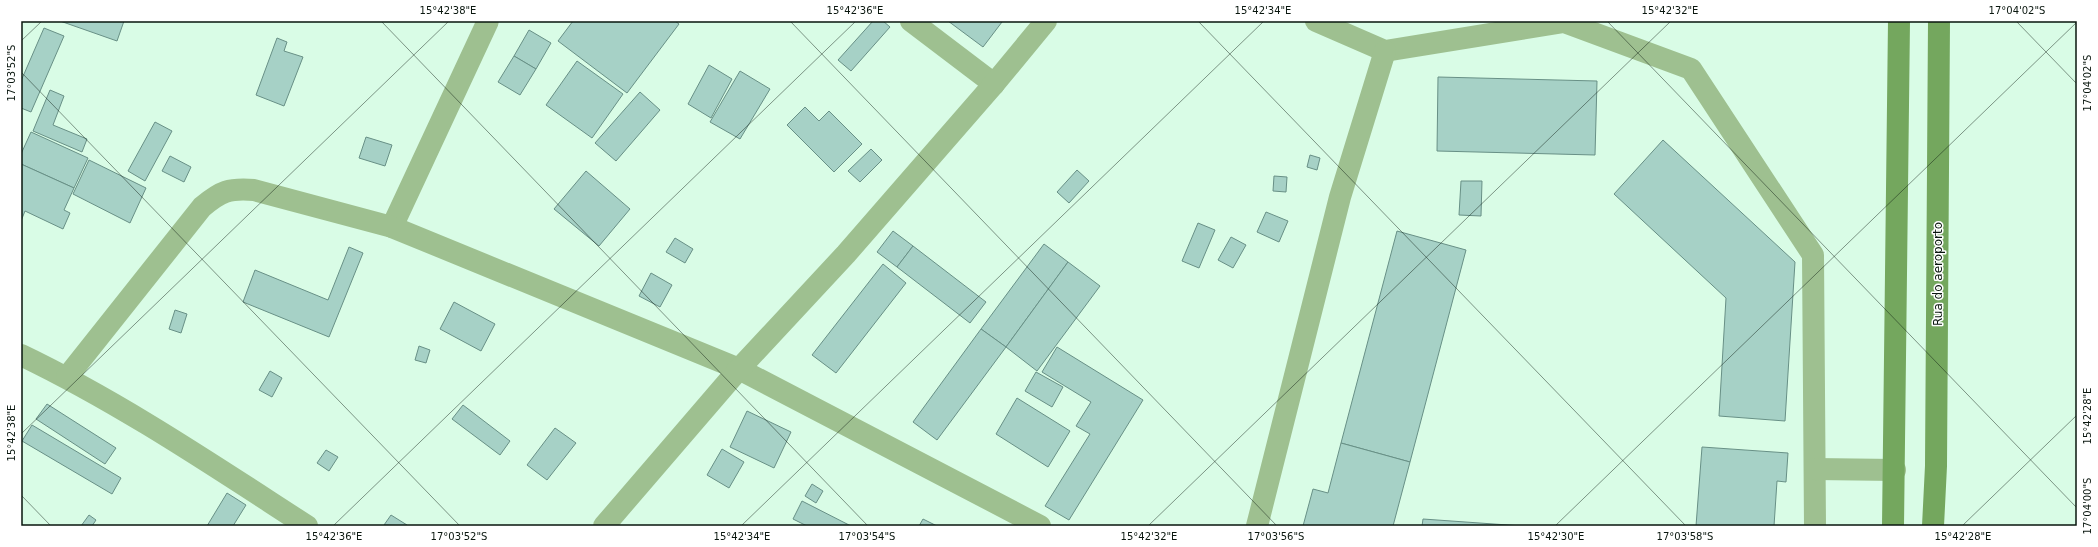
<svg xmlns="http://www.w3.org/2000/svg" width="2098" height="547" viewBox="0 0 2098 547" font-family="'DejaVu Sans',sans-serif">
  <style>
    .building { fill: #a6d1c6; stroke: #689086 }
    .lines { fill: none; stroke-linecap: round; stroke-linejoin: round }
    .street { stroke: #9ec090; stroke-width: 22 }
    .secondary { stroke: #74a75e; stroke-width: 22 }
    .ticks { fill: none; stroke: #09160e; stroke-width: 1; stroke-opacity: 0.45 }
    .labels { text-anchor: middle; stroke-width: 3; stroke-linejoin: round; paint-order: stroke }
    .street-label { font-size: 12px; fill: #09160e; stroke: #fff }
    .neatline { fill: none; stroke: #09160e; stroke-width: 1.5 }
    .ticks-label { font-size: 10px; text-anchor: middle; fill: #09160e }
  </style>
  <rect width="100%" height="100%" fill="#d9fce6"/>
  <g class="building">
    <polygon points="60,21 124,21 117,41"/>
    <polygon points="573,21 675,21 679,24 627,93 558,41"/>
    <polygon points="873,21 883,21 890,27 851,71 838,60"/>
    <polygon points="948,21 1001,21 1002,22 983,47"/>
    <polygon points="44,28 64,36 31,112 21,108 21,81"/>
    <polygon points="529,30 551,43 536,69 514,56"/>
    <polygon points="277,38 287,42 284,51 303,57 284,106 256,95"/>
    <polygon points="514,56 536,69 520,95 498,82"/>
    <polygon points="577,61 623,94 592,138 546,105"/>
    <polygon points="709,65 732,79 711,118 688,104"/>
    <polygon points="740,71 770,89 740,139 710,122"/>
    <polygon points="1438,77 1597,81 1595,155 1437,151"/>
    <polygon points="50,90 64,96 53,125 87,139 82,152 33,131"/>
    <polygon points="640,92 660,110 616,161 595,143"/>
    <polygon points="805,107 819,121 829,111 862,144 834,172 787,125"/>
    <polygon points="155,122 172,131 145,181 128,171"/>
    <polygon points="31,132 88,158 74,188 21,164 21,154"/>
    <polygon points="366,137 392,145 385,166 359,158"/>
    <polygon points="1663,140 1795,262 1785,421 1719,416 1726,298 1614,194"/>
    <polygon points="871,149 882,160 860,182 848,171"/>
    <polygon points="1310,155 1320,158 1317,170 1307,167"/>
    <polygon points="170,156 191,167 184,182 162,171"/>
    <polygon points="89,160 146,188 130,223 73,194"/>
    <polygon points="21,164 74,188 64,210 70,213 63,229 25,211 21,221"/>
    <polygon points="1077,170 1089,181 1069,203 1057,192"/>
    <polygon points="586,171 630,209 599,246 554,209"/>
    <polygon points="1274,176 1287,177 1286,192 1273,191"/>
    <polygon points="1461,181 1482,181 1481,216 1459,215"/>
    <polygon points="1266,212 1288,221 1279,242 1257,232"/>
    <polygon points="1198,223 1215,230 1199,268 1182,261"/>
    <polygon points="893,231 913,246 897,267 877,252"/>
    <polygon points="1397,231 1466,250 1410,462 1341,443"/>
    <polygon points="1231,237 1246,245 1233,268 1218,260"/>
    <polygon points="675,238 693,249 685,263 666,252"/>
    <polygon points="1044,244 1068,262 1006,347 981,329"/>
    <polygon points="913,246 986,302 970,323 897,267"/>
    <polygon points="349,247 363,253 329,337 243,302 255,270 328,300"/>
    <polygon points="1068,262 1100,286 1037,371 1006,347"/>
    <polygon points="883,264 906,283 836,373 812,355"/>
    <polygon points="651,273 672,285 660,307 639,296"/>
    <polygon points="454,302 495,324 481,351 440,329"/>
    <polygon points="175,310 187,314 181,333 169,329"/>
    <polygon points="981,329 1006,347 937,440 913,422"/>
    <polygon points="419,346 430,350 426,363 415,360"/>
    <polygon points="1057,347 1143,400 1069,520 1045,506 1090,434 1076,426 1091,402 1042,372"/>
    <polygon points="270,371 282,378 272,397 259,390"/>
    <polygon points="1036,372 1063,387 1052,407 1025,391"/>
    <polygon points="1017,398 1070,431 1048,467 996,434"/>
    <polygon points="47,404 116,448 105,464 36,419"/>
    <polygon points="463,405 510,441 500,455 452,419"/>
    <polygon points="747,411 791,432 774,468 730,447"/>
    <polygon points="32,425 121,478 112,494 22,441"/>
    <polygon points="555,428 576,443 547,480 527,465"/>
    <polygon points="1341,443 1410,462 1393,526 1303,526 1313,489 1328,493"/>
    <polygon points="1702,447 1788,453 1786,482 1777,481 1774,526 1696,526"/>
    <polygon points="722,449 744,462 729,488 707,475"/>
    <polygon points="326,450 338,457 329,471 317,463"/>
    <polygon points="812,484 823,491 816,503 805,496"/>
    <polygon points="227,493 246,505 233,526 207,526"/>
    <polygon points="802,501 851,526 807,526 793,519"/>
    <polygon points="89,515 96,520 92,526 81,526"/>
    <polygon points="391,515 407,525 406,526 384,525"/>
    <polygon points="923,519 937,526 919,526"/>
    <polygon points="1423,519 1522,526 1422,526"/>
  </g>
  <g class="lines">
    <g class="street">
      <polyline points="911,21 994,84"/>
      <polyline points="1316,21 1385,51 1564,22 1691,69 1813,255 1815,526"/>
      <polyline points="392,227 488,21"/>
      <path d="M21 355C121 403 214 466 307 526"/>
      <path d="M67 377 202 207C221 191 229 188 254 190L392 227 739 369 1040 526"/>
      <polyline points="1815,469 1895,470"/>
      <polyline points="604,526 739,369 846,254 994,84 1046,21"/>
      <polyline points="1257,526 1340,197 1385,51"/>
    </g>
    <g class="secondary">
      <polyline points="1893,526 1899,21"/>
      <polyline points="1933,526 1936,466 1939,21"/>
    </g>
  </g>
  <path class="ticks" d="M381 21 868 526M790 21 1277 526M1198 21 1686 526M1607 21 2077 508M2016 21 2077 84M21 41 42 21M21 72 460 526M21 434 449 21M21 495 51 526M333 526 856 21M741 526 1264 21M1148 526 1671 21M1555 526 2077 22M1962 526 2077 415"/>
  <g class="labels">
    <g class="street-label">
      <text transform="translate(1938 274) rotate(-90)" y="4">Rua do aeroporto</text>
    </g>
  </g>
  <rect width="2098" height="547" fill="none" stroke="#ffffff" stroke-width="44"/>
  <rect x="22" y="22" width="2054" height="503" class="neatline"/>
  <g class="ticks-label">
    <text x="448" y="14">15°42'38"E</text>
    <text x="855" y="14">15°42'36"E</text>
    <text x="1263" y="14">15°42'34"E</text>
    <text x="1670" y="14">15°42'32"E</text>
    <text x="2017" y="14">17°04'02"S</text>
    <text transform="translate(11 73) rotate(-90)" y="4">17°03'52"S</text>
    <text transform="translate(2087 83) rotate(-90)" y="4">17°04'02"S</text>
    <text transform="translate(2087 416) rotate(-90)" y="4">15°42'28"E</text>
    <text transform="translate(11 433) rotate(-90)" y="4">15°42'38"E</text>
    <text transform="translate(2087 506) rotate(-90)" y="4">17°04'00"S</text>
    <text x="334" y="540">15°42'36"E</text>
    <text x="459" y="540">17°03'52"S</text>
    <text x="742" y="540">15°42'34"E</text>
    <text x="867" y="540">17°03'54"S</text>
    <text x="1149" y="540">15°42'32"E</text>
    <text x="1276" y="540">17°03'56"S</text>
    <text x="1556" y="540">15°42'30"E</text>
    <text x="1685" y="540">17°03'58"S</text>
    <text x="1963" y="540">15°42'28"E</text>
  </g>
</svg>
